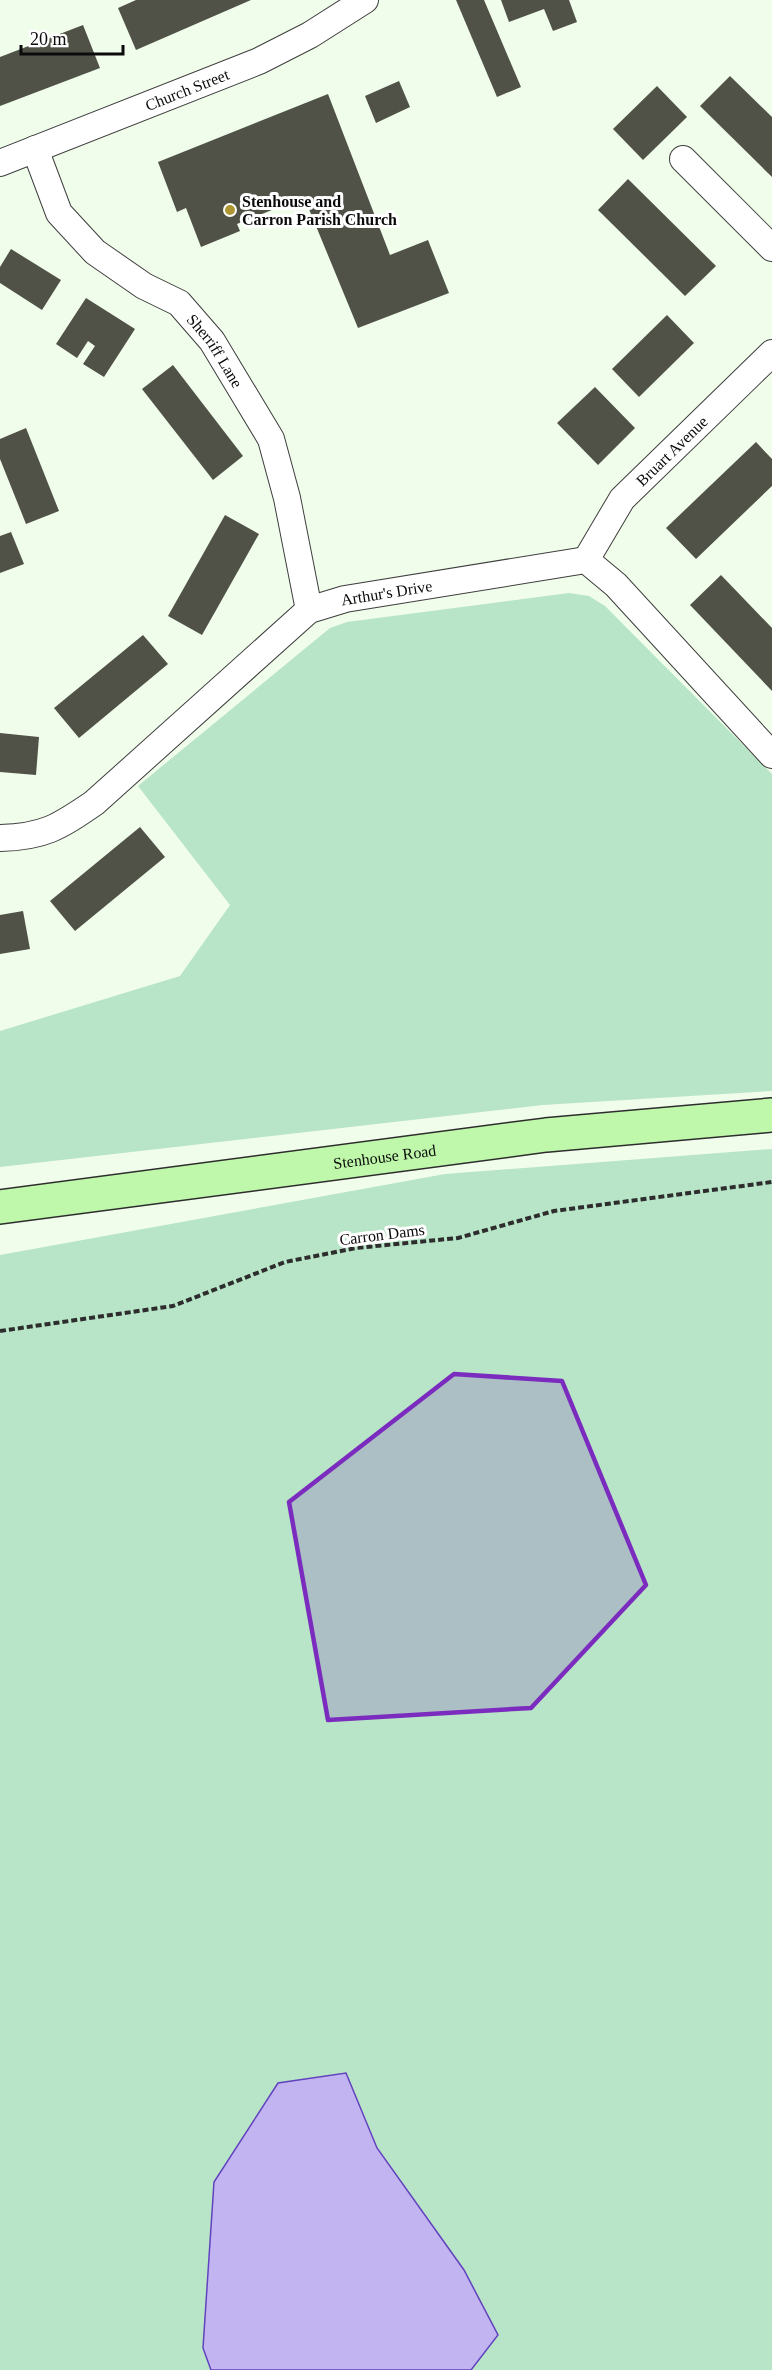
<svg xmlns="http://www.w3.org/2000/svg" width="772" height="2370" viewBox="0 0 772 2370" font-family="'Times New Roman',serif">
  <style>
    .green { fill: #b8e4c7 }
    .water { fill: #c2b4f0; stroke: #6242bf; stroke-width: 1.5 }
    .building { fill: #505248 }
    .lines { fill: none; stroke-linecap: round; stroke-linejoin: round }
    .street-casing { stroke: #3e3e3e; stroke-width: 28 }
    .secondary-casing { stroke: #2d2d2d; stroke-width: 36 }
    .path { stroke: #2d2d2d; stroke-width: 4; stroke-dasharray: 6 3; stroke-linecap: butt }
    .street { stroke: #fff; stroke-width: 26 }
    .secondary { stroke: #bff7ab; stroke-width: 33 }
    .marked { fill: #7b2cbf; fill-opacity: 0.2; stroke: #7b2cbf; stroke-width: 4.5; stroke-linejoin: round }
    .poi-dot { fill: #ad9531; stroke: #fff; stroke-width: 2 }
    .labels { text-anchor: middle; stroke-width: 6; stroke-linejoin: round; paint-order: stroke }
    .street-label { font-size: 16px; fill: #0b0b0b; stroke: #fff }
    .poi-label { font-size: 16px; font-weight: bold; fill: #0b0b0b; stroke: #fff; text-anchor: start }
  </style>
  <rect width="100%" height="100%" fill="#f1fdeb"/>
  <g class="green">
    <polygon points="569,593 589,596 605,606 772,774 772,1091 543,1105 0,1167 0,1031 180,976 230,905 138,786 330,628 347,622"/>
    <polygon points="772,1149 772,2370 0,2370 0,1255 445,1174"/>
  </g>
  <polygon class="water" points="346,2073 377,2148 464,2270 498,2335 471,2370 211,2370 203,2348 214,2182 278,2083"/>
  <g class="building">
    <polygon points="136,0 251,0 136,50 118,8"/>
    <polygon points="456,0 484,0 521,87 497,97"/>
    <polygon points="501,0 569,0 577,22 553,31 544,9 509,22"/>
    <polygon points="83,25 100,68 0,106 0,57"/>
    <polygon points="730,76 772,117 772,177 700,106"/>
    <polygon points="399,81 410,107 376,123 365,96"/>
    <polygon points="657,86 687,117 643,160 613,129"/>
    <polygon points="328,94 390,255 428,240 449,293 358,328 304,197 237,224 240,231 201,247 186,208 177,212 158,162"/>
    <polygon points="628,179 716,266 685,296 598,210"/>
    <polygon points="11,249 61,280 42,310 0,283 0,267"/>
    <polygon points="86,298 135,329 104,377 83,364 95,346 88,341 77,358 56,344"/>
    <polygon points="667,315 694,343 639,397 612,369"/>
    <polygon points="173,365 243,456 213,480 142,389"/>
    <polygon points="595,387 635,428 598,465 557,423"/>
    <polygon points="26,428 59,511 26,524 0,459 0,439"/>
    <polygon points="756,442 772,459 772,486 696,559 666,528"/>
    <polygon points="225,515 259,534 202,635 168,616"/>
    <polygon points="11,532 24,564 0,573 0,536"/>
    <polygon points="721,575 772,628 772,691 690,605"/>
    <polygon points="143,635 168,664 79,738 54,708"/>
    <polygon points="0,733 39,737 36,775 0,772"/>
    <polygon points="140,827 165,857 75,931 50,901"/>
    <polygon points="23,911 30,949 0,954 0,915"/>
  </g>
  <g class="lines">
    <g class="street-casing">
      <g id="street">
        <path id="s1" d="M35 149 59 213 95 252 144 286 179 303 212 341 271 439 287 498 309 610"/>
        <polyline points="683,159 772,248"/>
        <path id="s2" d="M0 163 259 61 310 35 365 0"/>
        <path id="s3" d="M586 560 622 499 772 353"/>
        <path id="s4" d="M0 838C44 837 59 827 94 803L309 610 345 599 586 560 616 585 772 755"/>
      </g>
    </g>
    <g class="secondary-casing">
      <g id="secondary">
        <path id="s5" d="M0 1207 546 1135 772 1115"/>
      </g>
    </g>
    <polyline class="path" points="0,1331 173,1306 285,1262 356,1248 458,1238 554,1211 772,1182"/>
    <use href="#street" class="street"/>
    <use href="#secondary" class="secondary"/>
  </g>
  <path class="marked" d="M454 1374 562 1381 646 1585 531 1708 328 1720 289 1502Z"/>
  <circle class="poi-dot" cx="230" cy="210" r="6"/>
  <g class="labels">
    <g class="street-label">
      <text dy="6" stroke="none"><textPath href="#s2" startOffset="201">Church Street</textPath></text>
      <text dy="6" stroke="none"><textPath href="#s1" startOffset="280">Sherriff Lane</textPath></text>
      <text dy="6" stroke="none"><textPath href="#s3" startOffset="140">Bruart Avenue</textPath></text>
      <text dy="6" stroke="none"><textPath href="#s4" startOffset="471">Arthur's Drive</textPath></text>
      <text dy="6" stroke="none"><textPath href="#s5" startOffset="388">Stenhouse Road</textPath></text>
      <text transform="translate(382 1234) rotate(-7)" y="6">Carron Dams</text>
    </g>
    <g class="poi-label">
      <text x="242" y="207">Stenhouse and<tspan x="242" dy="18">Carron Parish Church</tspan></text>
    </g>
  </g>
  <path d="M21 45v9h102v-9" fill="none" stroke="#0b0b0b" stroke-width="3"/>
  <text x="30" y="45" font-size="18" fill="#0b0b0b" stroke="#ffffff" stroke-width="4.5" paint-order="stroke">20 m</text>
</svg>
